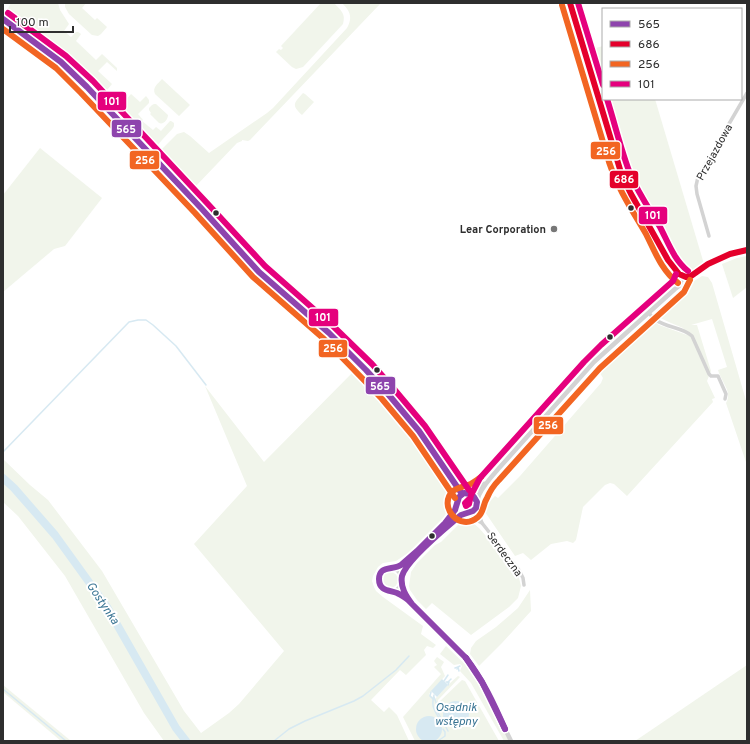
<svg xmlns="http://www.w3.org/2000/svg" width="750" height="744" viewBox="0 0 750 744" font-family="Overpass,sans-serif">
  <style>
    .green { fill: #f1f5eb }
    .water { fill: #d7e9f2 }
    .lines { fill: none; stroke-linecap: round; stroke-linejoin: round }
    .stream { stroke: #d7e9f2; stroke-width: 1.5 }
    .river { stroke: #d7e9f2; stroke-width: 8 }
    .minor { stroke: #d3d3d3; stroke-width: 3.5 }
    .tertiary { stroke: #d3d3d3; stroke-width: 4.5 }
    .bus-1-casing { stroke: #fff; stroke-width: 9 }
    .bus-2-casing { stroke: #fff; stroke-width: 9 }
    .bus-3-casing { stroke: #fff; stroke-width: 9 }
    .bus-4-casing { stroke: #fff; stroke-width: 9 }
    .bus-1 { stroke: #8e44ad; stroke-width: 6 }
    .bus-2 { stroke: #e4002b; stroke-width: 6 }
    .bus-3 { stroke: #f26522; stroke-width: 6 }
    .bus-4 { stroke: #e5007d; stroke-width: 6 }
    .bus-dot { fill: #2e2e2e; stroke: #fff; stroke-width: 1.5 }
    .poi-dot { fill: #777; stroke: #fff; stroke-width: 1.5 }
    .labels { text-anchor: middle; stroke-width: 4; stroke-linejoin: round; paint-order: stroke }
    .street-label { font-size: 11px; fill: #2e2e2e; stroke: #fff }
    .poi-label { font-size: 11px; font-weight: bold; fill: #2e2e2e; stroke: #fff; text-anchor: end }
    .water-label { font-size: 12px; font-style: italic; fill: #397493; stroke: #fff }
    .line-badge { stroke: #fff; stroke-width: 1.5 }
    .badge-label { font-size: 11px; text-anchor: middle; font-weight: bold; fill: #fff }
  </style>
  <rect width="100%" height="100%" fill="#fff"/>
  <g class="green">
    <polygon points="11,3 58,3 60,10 69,24 64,31 71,37 76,32 78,32 81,34 76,41 96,60 102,54 117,68 117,71 107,62 98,71 112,84 107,90 122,104 131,94 140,102 146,96 149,100 149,103 138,114 143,120 142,121 153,130 156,127 161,131 170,121 171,121 174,123 174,126 173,128 162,140 157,146 152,148 78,70 49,46 5,14"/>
    <polygon points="65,3 86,3 82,8 95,20 97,18 107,27 101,34 98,36 92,35 69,14 65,7"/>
    <path d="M321 3H334C341 11 346 13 343 24L303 67 296 69 292 67 276 52 279 49 281 50 283 48 281 46Z"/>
    <path d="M342 3H381L250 140 248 141 242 140V141L237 143 195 187 190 189 158 154 159 152 177 134 184 132 190 136 209 153 267 113 273 108 347 28C353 17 350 11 342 3Z"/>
    <polygon points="603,46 603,84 592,49"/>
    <path d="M162 79 190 105 179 116 155 94C152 87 158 84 162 79Z"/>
    <path d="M303 93 305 94 314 102 302 115C291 105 294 103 303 93Z"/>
    <polygon points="607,99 655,99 704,264 692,271 690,269 684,269 681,267 633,176 621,145"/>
    <path d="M154 104H156L168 115C168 119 164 125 159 123L150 114 151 113 149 110V108L152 105Z"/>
    <polygon points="40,148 102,198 65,246 54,249 3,292 3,195"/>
    <polygon points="747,256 747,287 733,298 722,264 737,258"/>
    <path d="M702 276 708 277 712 283 747 404V465L726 403C727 401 728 399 728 396 729 389 720 378 718 370L727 367 712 319 691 325H697L711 371 707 381 715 398 712 399 713 402 627 496 614 484 610 483 605 485 583 507 576 540 573 543 567 541 551 544 531 560 523 553 515 556 485 512 489 502 495 496 498 498 520 476 601 383 603 378 598 370 652 320 659 325 687 335 683 328 671 323 656 316 691 283Z"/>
    <polygon points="356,369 385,397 428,452 451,488 447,512 443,518 408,553 396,561 383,563 378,567 373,576 372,581 374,587 376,591 383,597 423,626 421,634 436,645 433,648 427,646 424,650 426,655 406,675 400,670 371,700 384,712 389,707 397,715 409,741 164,741 144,713 65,576 18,516 3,502 3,459 30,485 48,500 102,571 184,711 201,733 229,713 239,704 284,651 194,544 247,486 205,386 264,462"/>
    <circle cx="467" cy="504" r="6"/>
    <polygon points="461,522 473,523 479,528 515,569 519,578 521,586 518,598 509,607 471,635 432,603 426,609 417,600 410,590 409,586 411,572 417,563 435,545 441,542"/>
    <circle cx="390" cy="580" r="8"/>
    <polygon points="530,590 531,611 502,643 479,666 470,654 471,648 476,641 496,627 518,608"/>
    <polygon points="446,646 470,669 476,677 509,741 504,741 471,683 460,671 462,666 460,664 454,665 440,654"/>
    <polygon points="437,657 444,662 441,667 445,676 429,694 435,699 448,685 458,676 460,677 438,700 438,703 462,680 465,681 499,741 415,741 403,717 441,674 434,667 437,665 434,661"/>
    <polygon points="747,665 747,741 635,741 641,737"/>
    <polygon points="3,685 71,741 61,741 3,692"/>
  </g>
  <g class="water">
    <polygon points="442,679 448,685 437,697 431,691"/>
    <circle cx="456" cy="714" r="13"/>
    <circle cx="429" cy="729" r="13"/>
  </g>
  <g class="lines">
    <g class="stream">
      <polyline points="3,452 129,322 138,320 146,320 153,325 176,346 206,385"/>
      <polyline points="455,668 458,667 460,666"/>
      <polyline points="457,669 458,667 459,671"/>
      <polyline points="444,681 448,675"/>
      <polyline points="446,682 449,682 448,685"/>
      <polyline points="447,683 451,679"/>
      <polyline points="3,689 66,741"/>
      <polyline points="431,692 430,696 433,699"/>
      <path d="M434 695C431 707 434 709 440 720"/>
      <polyline points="434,697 438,708 437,711 442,720 441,721 440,720"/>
      <polyline points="442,720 448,731"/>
      <polyline points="274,741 289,729 305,721 354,701 363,696 396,670 409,656"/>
      <polyline points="438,741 445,736 445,732 443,729"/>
    </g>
    <polyline class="river" points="3,478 14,488 55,535 107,607 176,728 186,741"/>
    <g class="minor">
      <polyline points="709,236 697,194 696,186 698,177 747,93"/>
      <path d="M649 313C651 316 653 318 656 320 667 328 682 327 692 336L709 374 711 376H718L726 394 725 399"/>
      <polyline points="476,508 482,523 519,570 523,578 524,585"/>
      <polyline points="470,513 478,521 482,523"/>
    </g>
    <g class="tertiary">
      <polyline points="570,3 617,160 622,176 631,194 668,260 679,274 686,277 691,276 708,264 730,254 747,250"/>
      <polyline points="3,19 36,43 61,62 87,87 201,208 259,272 329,333 366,370 388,394 419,431 436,455 462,494"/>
      <polyline points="469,493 473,492 484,484"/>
      <path d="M395 569C408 562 418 550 428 540 437 531 447 523 453 513 458 507 454 498 462 494 469 491 474 496 477 502"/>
      <path d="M402 576C389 552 365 587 388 592 392 592 397 591 399 588 403 584 401 581 402 576 402 572 407 567 410 563L453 521C455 519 458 517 460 515 465 513 471 514 475 510 477 506 477 500 479 495 484 484 492 476 500 467L594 362 675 289 679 286 683 277"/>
      <polyline points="401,585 408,599"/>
      <polyline points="393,592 399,594 409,601 466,658 471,665 482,682 511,741"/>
    </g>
    <g class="bus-1-casing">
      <g id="bus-1">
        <polyline points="3,19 61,62 87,87 201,208 259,272 329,333 366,370 388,394 419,431 462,494"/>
        <path d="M464 493 470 494 474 497 477 502 476 508 473 511 461 515 455 520C442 531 406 561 402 576 400 587 406 596 412 604L466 658 408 600C405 597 401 595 397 593 389 590 379 591 379 579 379 576 380 573 382 571 387 567 395 569 401 565L417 551 445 523 455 510 459 497Z"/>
        <path d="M466 658C483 680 494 704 505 729"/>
        <polyline points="466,658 482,682 505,729"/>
      </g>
    </g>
    <g class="bus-2-casing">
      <polyline id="bus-2" points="570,3 622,176 631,194 668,260 679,274 686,277 691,276 708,264 730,254 747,250"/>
    </g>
    <g class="bus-3-casing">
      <g id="bus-3">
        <path d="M562 5 609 162C618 189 632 210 646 234 655 252 662 271 678 283"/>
        <polyline points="3,29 56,68 81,93 195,213 253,277 324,339 360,376 382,399 413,436 455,498"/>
        <path d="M481 477C477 480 472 484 468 485 463 487 458 487 453 491 437 506 460 533 478 517 484 512 483 504 487 498 490 491 494 485 499 480L600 368 684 292 690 280"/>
      </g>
    </g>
    <g class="bus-4-casing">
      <g id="bus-4">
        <polyline points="578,3 603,85"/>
        <polyline points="8,13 66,56 93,81 207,203 265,266 334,327 372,364 394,389 425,426 469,490"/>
        <path d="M607 99C615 124 621 151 631 176 639 194 650 210 660 227 668 242 674 260 688 271"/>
        <polyline points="468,500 465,503 466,506 469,504 471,495 480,478 584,362 601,345 673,281 676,274"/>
      </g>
    </g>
    <use href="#bus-1" class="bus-1"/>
    <use href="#bus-2" class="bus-2"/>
    <use href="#bus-3" class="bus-3"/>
    <use href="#bus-4" class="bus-4"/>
  </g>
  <g class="bus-dot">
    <circle cx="631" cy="208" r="3.5"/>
    <circle cx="216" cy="213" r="3.5"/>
    <circle cx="610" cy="337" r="3.5"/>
    <circle cx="377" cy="370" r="3.5"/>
    <circle cx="432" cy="536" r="3.5"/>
  </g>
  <circle class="poi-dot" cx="554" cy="229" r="4"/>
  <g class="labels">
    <g class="street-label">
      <text transform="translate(714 152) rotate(-61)" y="4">Przejazdowa</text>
      <text transform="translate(505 554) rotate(54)" y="4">Serdeczna</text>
    </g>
    <g class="poi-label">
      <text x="546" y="233">Lear Corporation</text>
    </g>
    <g class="water-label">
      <text transform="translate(103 603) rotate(56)" y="4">Gostynka</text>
      <text x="456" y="711">Osadnik<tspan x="456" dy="14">wstępny</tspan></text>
    </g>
  </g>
  <g class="line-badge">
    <rect x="97" y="91" width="30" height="20" rx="4" fill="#e5007d"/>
    <rect x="111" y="119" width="31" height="19" rx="4" fill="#8e44ad"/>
    <rect x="590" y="141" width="31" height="19" rx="4" fill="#f26522"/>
    <rect x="129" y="150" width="31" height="20" rx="4" fill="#f26522"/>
    <rect x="609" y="170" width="30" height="19" rx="4" fill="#e4002b"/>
    <rect x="638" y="206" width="30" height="19" rx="4" fill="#e5007d"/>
    <rect x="308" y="308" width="31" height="19" rx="4" fill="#e5007d"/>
    <rect x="318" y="339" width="30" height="19" rx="4" fill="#f26522"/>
    <rect x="365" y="376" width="31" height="19" rx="4" fill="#8e44ad"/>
    <rect x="533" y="416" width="31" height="19" rx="4" fill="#f26522"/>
  </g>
  <g class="badge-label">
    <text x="112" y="105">101</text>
    <text x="126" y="133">565</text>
    <text x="606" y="155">256</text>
    <text x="145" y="164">256</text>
    <text x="624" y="183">686</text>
    <text x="653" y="219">101</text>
    <text x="323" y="321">101</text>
    <text x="333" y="352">256</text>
    <text x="380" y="390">565</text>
    <text x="548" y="429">256</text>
  </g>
  <rect width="750" height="744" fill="none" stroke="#2e2e2e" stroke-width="8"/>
  <rect x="602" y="8" width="140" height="92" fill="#ffffff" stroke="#ababab"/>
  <rect x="610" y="21" width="20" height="6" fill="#8e44ad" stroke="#ababab"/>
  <text x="638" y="28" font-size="12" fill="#2e2e2e">565</text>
  <rect x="610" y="41" width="20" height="6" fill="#e4002b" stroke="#ababab"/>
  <text x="638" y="48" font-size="12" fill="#2e2e2e">686</text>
  <rect x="610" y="61" width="20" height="6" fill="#f26522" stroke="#ababab"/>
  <text x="638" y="68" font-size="12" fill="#2e2e2e">256</text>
  <rect x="610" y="81" width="20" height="6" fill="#e5007d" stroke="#ababab"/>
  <text x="638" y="88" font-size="12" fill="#2e2e2e">101</text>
  <path d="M10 26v6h63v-6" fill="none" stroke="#2e2e2e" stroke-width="2"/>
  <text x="16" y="26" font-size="12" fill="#2e2e2e" stroke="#ffffff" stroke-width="3" paint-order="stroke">100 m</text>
</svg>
